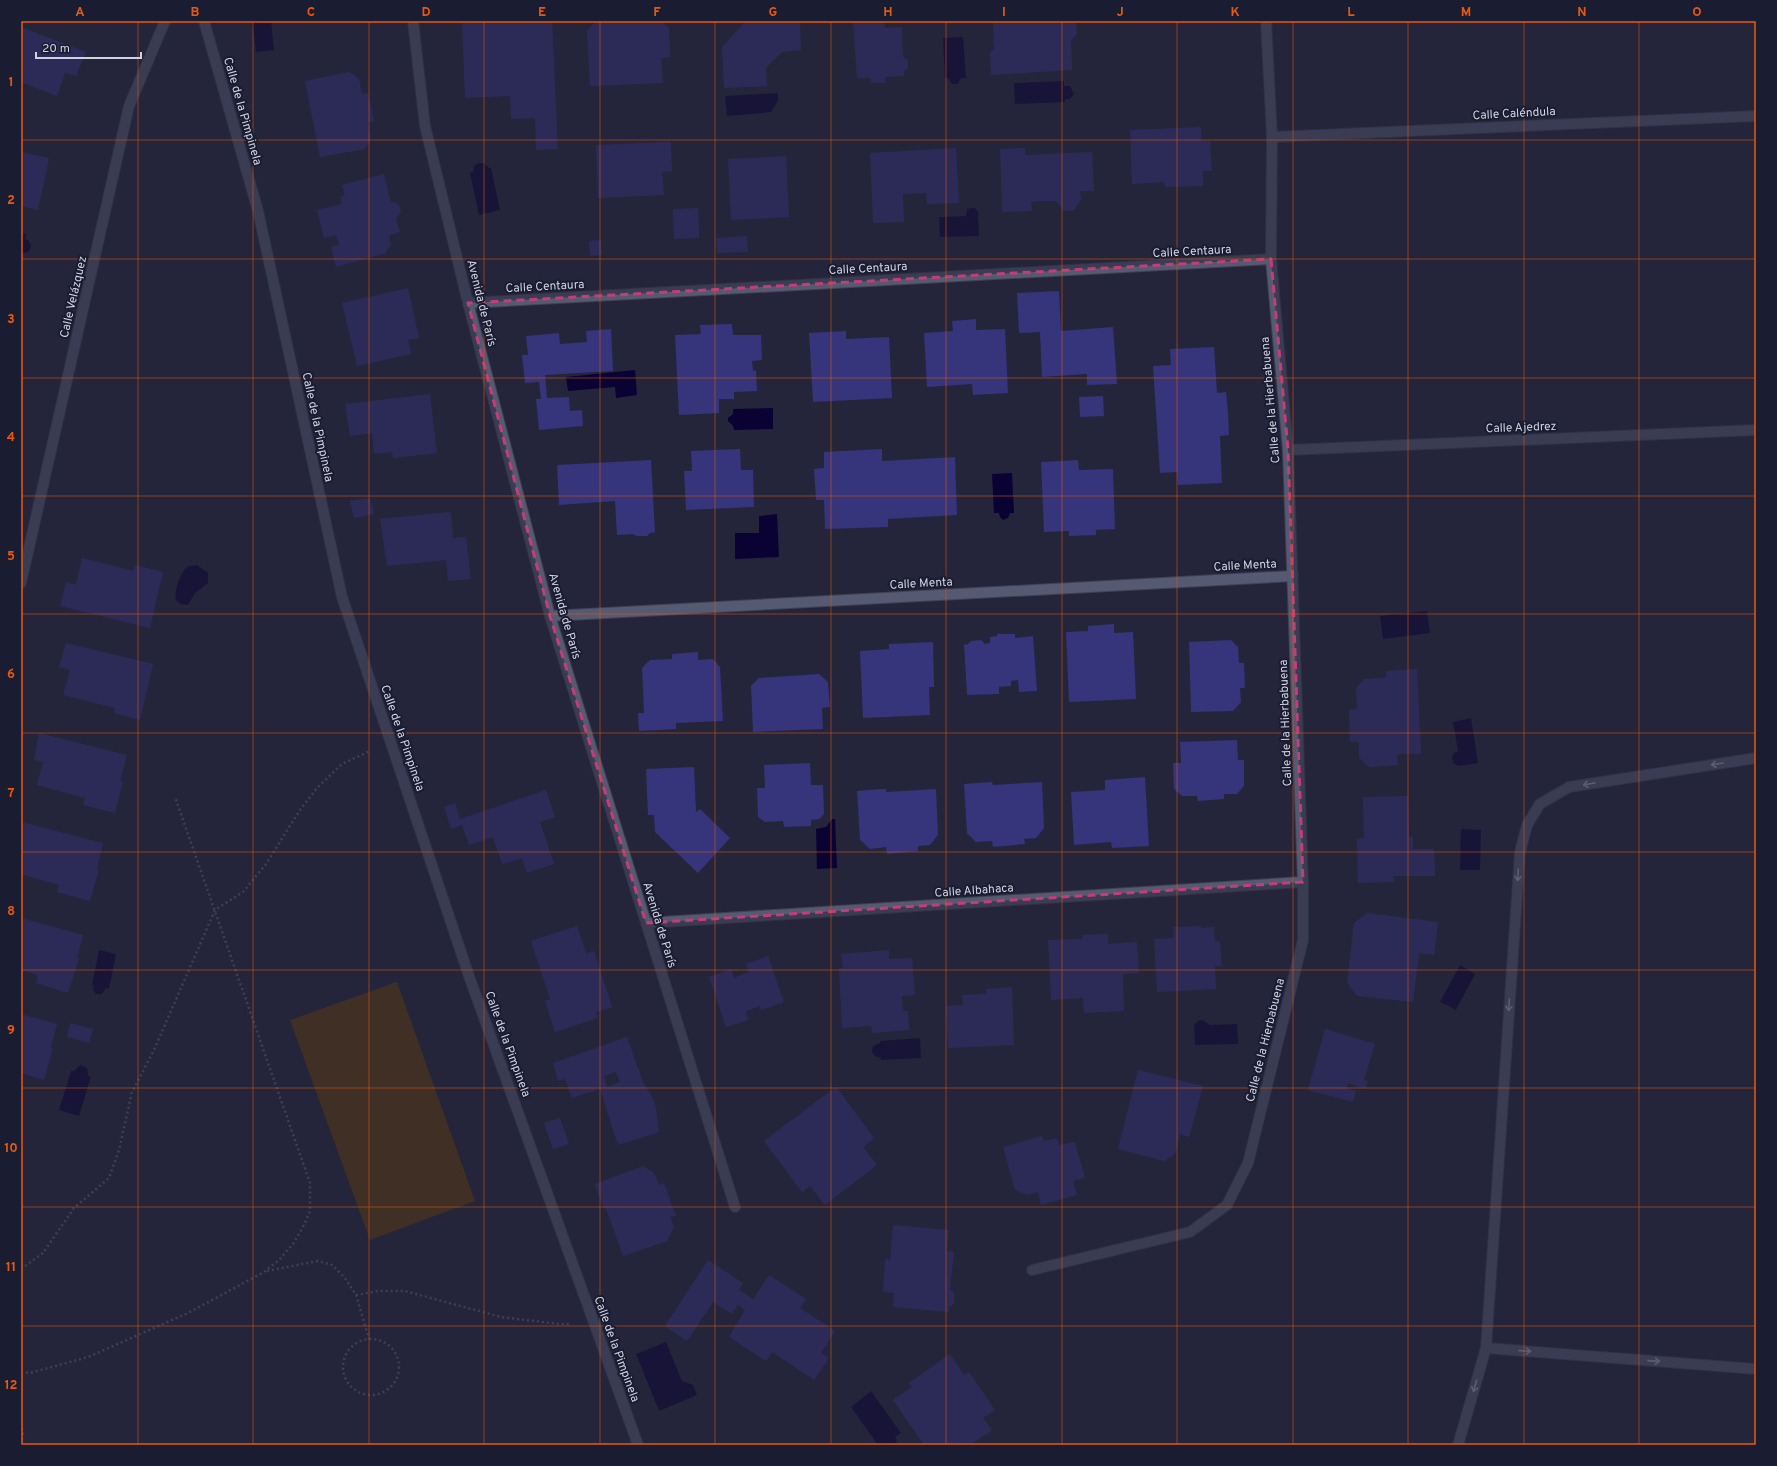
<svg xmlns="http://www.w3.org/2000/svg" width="1777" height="1466" viewBox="0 0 1777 1466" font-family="Overpass,sans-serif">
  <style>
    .green { fill: #603c09 }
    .water { fill: #0b0234 }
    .building { fill: #36347b; fill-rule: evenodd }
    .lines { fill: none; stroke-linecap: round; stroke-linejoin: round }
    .minor-casing { stroke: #404153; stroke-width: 12 }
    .path { stroke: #5f6074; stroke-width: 2.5; stroke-dasharray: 2 3; stroke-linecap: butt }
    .minor { stroke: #565972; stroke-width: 10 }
    .oneway { stroke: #9fa2b4 }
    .marked { fill: none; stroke: #c53d76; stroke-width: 3; stroke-dasharray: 8 5; stroke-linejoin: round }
    .grid { fill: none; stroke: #e8590c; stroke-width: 1; stroke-opacity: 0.55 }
    .labels { text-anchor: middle; stroke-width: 4; stroke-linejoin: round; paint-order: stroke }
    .street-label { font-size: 12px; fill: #d0d2e0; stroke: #1a1c31 }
    .neatline { fill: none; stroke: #e8590c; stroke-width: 1.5 }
    .grid-label { font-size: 13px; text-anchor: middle; font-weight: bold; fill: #e8590c }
  </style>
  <rect width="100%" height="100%" fill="#24253b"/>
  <polygon class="green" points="397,982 475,1201 370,1240 290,1020"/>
  <g class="water">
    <polygon points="252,21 271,21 274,50 256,52"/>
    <polygon points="963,37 966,78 961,78 958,84 952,84 948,78 945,79 943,38"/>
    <polygon points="1064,81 1064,86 1070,86 1074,94 1070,99 1065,99 1065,102 1015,104 1014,83"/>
    <polygon points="778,93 778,101 771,112 727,116 725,96"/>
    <polygon points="479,163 484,163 489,168 491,168 500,210 479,215 470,173 473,172 474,166"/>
    <polygon points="971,208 975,208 978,212 979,236 940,237 939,217 966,216 967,209"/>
    <polygon points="21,233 26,234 25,239 28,240 31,245 30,250 26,253 22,253 21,256"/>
    <polygon points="635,370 637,395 616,398 615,387 568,391 566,377"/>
    <polygon points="773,408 773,429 734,430 733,426 728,421 728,418 733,414 733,409"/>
    <polygon points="1012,473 1014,513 1010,513 1008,518 1003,520 1000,517 999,513 994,513 992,474"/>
    <polygon points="777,514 779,557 735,559 735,533 759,533 759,516"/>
    <path d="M197 565 208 573V583L195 593 188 605 180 604 176 600C174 591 180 573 187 567 190 565 194 566 197 565Z"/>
    <polygon points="1427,611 1430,633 1383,639 1380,616"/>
    <polygon points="1471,718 1478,763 1460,766 1454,764 1452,757 1454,753 1458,751 1453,722"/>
    <polygon points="832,819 835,819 837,868 817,869 816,829 826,827"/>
    <polygon points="1461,829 1481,830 1480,870 1460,870"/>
    <polygon points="99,950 116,954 109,989 106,988 102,994 96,994 93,990 94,986 92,985"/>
    <polygon points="1460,965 1475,974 1456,1010 1440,1002"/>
    <polygon points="1202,1020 1210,1025 1237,1024 1238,1044 1195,1045 1194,1025 1198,1021"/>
    <polygon points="920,1038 921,1058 881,1060 881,1058 875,1056 872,1052 873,1046 880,1043 880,1041"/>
    <polygon points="80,1065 87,1068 88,1076 91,1077 79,1116 59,1110 71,1071 74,1071"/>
    <polygon points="666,1342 682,1381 693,1385 697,1395 659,1411 636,1354"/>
    <polygon points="871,1391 901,1433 895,1437 897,1441 895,1445 878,1445 851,1407"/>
  </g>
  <g class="building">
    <polygon points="513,21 552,21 558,149 536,150 535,118 511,119 510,96 465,98 462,23"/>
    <polygon points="596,21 661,21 669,28 670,57 661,58 663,83 590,86 587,31"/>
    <polygon points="746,21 800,21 801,50 782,52 766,68 767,86 724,88 722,47"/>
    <polygon points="884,21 885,28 902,27 903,57 908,60 908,68 904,71 904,76 885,77 885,83 871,83 871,78 857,78 853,22"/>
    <polygon points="993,21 1076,21 1077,34 1071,41 1072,70 991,75 990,53 994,49"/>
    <polygon points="21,27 86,52 76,76 65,73 57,96 21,82"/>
    <polygon points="350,72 359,79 362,94 368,93 374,121 368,122 371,139 365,149 320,157 305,81"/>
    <polygon points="1201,127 1201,141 1210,141 1212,171 1203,171 1203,186 1165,187 1164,182 1132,184 1130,130"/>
    <polygon points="671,142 672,171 662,172 664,195 598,198 596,145"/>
    <polygon points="956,148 959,203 927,204 926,193 903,194 904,222 873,223 870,153"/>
    <polygon points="1025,148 1025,155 1092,152 1094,191 1080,191 1081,200 1074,210 1064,211 1056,201 1041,201 1031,202 1032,211 1002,212 1000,149"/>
    <polygon points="21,152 49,158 38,210 21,206"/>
    <polygon points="786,156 789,217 731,220 728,159"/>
    <polygon points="384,174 391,203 394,202 399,205 401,212 396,219 400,232 389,235 391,245 386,251 386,253 336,267 331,247 339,245 336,235 324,238 317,210 342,204 340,197 345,196 342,185"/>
    <polygon points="698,208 699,238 674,239 673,209"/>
    <polygon points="747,236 748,252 717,253 716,238"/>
    <polygon points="601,240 602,255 590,256 589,241"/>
    <polygon points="408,288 419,338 408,340 411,354 357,366 342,303"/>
    <polygon points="1059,291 1061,331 1113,327 1117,384 1087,385 1087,374 1042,377 1040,332 1019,333 1017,293"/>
    <polygon points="976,319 976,330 1005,329 1008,393 973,395 972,384 927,387 924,333 953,331 952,321"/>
    <polygon points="732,324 733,335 761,335 762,360 752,361 753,371 756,370 757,391 734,392 734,399 719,399 719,413 679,415 675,335 701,334 700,325"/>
    <polygon points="611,329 613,371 545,375 547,398 569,397 570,411 582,410 583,426 539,430 536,399 541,399 539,382 525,383 522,355 528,355 526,336 559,333 560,344 587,342 586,331"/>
    <polygon points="846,331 846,339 889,337 892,398 813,402 809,333"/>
    <polygon points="1214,347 1217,393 1226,392 1228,412 1229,435 1220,436 1222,483 1178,485 1177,472 1160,473 1153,366 1171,365 1170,349"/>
    <polygon points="430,394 437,453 393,458 392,452 374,454 372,433 350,436 345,404"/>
    <polygon points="1103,396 1104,416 1080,417 1079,397"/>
    <polygon points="740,449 741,470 753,470 754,507 686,510 684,471 692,471 691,451"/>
    <polygon points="882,449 882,461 955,457 957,515 888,519 888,527 825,529 824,500 816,500 814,469 824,468 824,452"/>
    <polygon points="651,460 655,532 650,533 647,536 637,536 633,534 617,535 615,501 559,505 557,465"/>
    <polygon points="1078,460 1079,470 1113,469 1115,529 1096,530 1096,535 1069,536 1069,531 1044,532 1041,462"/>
    <polygon points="370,498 374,514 354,518 350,501"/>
    <polygon points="449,512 451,514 453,538 466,537 471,579 448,581 446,560 387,566 380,519"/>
    <polygon points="82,558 134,571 135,565 163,572 150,628 60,606 66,582 76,585"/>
    <polygon points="1114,624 1114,633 1133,632 1136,699 1069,702 1066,632 1088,631 1088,626"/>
    <polygon points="997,634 1015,634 1015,638 1033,636 1037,691 1019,692 1018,680 1011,681 1011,686 999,687 999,694 967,695 964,644 967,645 971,641 981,640 985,644 990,643 990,637 997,636"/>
    <polygon points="1231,640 1238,647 1239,663 1244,663 1245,688 1240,688 1241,702 1233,711 1191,712 1189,642"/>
    <polygon points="933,642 934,687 929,687 930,715 863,718 860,651 889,649 889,644"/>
    <polygon points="66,643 153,664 140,720 114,713 115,708 63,695 70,670 59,667"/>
    <polygon points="698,652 698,660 713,659 720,667 723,721 676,723 676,729 639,731 638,713 644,713 642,668 650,660 672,659 672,654"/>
    <polygon points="1417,669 1421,754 1397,754 1398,765 1369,767 1359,758 1359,742 1350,742 1349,710 1357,709 1356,688 1364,679 1386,678 1386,671"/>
    <polygon points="819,674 828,682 830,707 822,708 823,729 753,732 751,686 759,678"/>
    <polygon points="39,733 127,755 120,781 123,782 115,813 83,805 85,798 37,785 43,762 34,760"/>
    <polygon points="1237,740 1238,760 1244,760 1244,786 1237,794 1224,794 1224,799 1198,801 1197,796 1182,796 1174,789 1173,763 1181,763 1180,742"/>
    <polygon points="810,763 811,785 823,785 824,814 819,819 811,820 811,826 784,827 783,821 765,822 758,817 757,788 765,788 764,765"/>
    <polygon points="694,767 696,812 700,809 730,838 698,873 655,832 654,815 648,815 646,769"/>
    <polygon points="1145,777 1149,846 1112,848 1111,842 1074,845 1071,792 1105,790 1105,780"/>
    <polygon points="992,782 993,785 1042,782 1044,828 1036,838 1024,839 1025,844 993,847 992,841 976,842 967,833 964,784"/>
    <polygon points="882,789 886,789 886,792 936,789 938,835 930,845 918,846 918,851 887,854 886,847 870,849 860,840 857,791"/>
    <polygon points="546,790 555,817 540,822 554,864 527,873 522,858 502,864 493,837 469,845 462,825 451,829 444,807 455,803 460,819"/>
    <polygon points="1408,796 1409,837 1413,837 1413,849 1434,849 1435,876 1393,876 1394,882 1358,883 1357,839 1364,838 1363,797"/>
    <polygon points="21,822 103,843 97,869 99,869 90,901 57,892 59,885 21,874"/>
    <polygon points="1367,913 1438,922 1434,955 1419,953 1413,1002 1357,996 1347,983 1354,923"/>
    <polygon points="21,918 83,935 77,958 79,958 68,993 36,983 38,975 21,970"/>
    <polygon points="577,926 586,953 594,951 612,1007 596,1012 598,1018 555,1032 545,1001 550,999 531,941"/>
    <polygon points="1201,926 1201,928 1214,927 1215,941 1220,941 1222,966 1215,966 1216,989 1157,992 1154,939 1174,938 1173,927"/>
    <polygon points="1108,934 1108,944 1137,942 1139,973 1123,974 1124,1011 1084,1013 1083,998 1051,1000 1048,940 1082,939 1082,935"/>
    <polygon points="889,950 889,959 912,958 915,995 902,996 903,1011 908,1011 909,1030 872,1033 871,1026 842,1028 839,969 843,968 841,954"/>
    <polygon points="768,956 784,1002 761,1010 760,1006 746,1011 748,1020 726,1027 709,977 731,969 734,978 749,972 746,964"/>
    <polygon points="1012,987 1014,1045 948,1048 946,1006 963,1005 962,995 986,994 986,989"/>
    <polygon points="21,1014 57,1024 51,1047 53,1048 44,1080 21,1073"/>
    <polygon points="70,1023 93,1029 89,1043 67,1037"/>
    <polygon points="1325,1029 1375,1044 1364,1080 1368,1081 1365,1089 1348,1083 1347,1088 1356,1091 1353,1102 1308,1090"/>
    <path d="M627 1037 643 1082 653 1098 656 1108 659 1132 618 1145 600 1089 572 1098 565 1079 558 1081 553 1063ZM616 1072 620 1082 607 1087 604 1076Z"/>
    <polygon points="1138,1070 1203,1086 1189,1137 1180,1134 1175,1154 1164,1161 1118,1149"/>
    <polygon points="836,1087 874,1138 863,1147 877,1165 825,1205 810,1186 802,1192 764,1141"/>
    <polygon points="560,1118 569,1144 553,1149 544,1123"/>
    <polygon points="1042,1136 1044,1141 1057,1138 1059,1145 1075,1142 1085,1178 1073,1181 1077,1195 1041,1205 1038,1192 1027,1195 1015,1190 1003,1147"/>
    <polygon points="643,1166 654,1173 659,1185 664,1183 676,1216 670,1217 674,1227 667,1241 623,1256 606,1208 604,1209 595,1184"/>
    <polygon points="893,1225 949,1230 947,1251 954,1252 950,1289 954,1293 954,1304 949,1307 949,1312 893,1307 894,1293 883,1292 885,1259 890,1260"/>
    <polygon points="708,1260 743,1283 739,1290 753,1299 769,1275 806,1299 800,1308 835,1331 821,1353 829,1358 814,1380 772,1352 766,1361 729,1337 745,1310 738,1305 732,1314 713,1302 687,1341 665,1326"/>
    <polygon points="950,1354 964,1375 969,1372 995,1410 983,1418 992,1430 970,1445 924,1445 893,1400 912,1387 909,1383"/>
  </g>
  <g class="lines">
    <g class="minor-casing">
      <g id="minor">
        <polyline points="204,21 258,211 342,597 470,979 638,1445"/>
        <polyline points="413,21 425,126 468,303 550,616 735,1207"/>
        <polyline points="1272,137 1756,116"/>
        <polyline points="468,303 1271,259"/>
        <polyline points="1288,450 1756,430"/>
        <polyline points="21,583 129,106 165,21"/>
        <polyline points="550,616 1293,576"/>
        <polyline points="646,923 1303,882"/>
        <polyline points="1032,1270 1190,1232 1227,1205 1248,1163 1303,940 1303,882 1288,450 1271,259 1272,137 1266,21"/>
        <polyline points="1486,1348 1756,1369"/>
        <polyline points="1458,1445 1486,1348 1520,852 1527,825 1540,804 1569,787 1756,758"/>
      </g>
    </g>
    <g class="path">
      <polyline points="21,1269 43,1253 74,1208 109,1178 119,1150 132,1092 154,1050 215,910 243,892 266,864 300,810 317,788 342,764 370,751"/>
      <polyline points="267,1271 318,1261 332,1265 345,1278 356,1295 369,1339"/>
      <polyline points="356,1295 378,1291 405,1291 501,1317 559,1324 570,1324"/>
      <circle cx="371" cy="1367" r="28"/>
      <polyline points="21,1372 30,1373 88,1357 188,1313 264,1272 279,1260 293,1244 304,1225 310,1211 310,1183 175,797"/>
      <polyline points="21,1423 23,1434 21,1445"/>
    </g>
    <use href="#minor" class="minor"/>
  </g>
  <defs><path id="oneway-shaft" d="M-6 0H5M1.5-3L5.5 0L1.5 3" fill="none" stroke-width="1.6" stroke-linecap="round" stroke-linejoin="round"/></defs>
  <g class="oneway">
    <use href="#oneway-shaft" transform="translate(1717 764) rotate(171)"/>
    <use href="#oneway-shaft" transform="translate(1589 784) rotate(171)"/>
    <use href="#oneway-shaft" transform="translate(1518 875) rotate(94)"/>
    <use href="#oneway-shaft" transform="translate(1509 1005) rotate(94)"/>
    <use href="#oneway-shaft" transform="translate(1525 1351) rotate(4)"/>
    <use href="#oneway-shaft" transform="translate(1654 1361) rotate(4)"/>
    <use href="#oneway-shaft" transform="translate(1475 1386) rotate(106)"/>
  </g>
  <path d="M0 0H1777V1466H0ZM1271 259 1288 450 1303 882 646 923 550 616 468 303Z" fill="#24253b" fill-opacity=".55" fill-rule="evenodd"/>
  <path class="marked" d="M1271 259 1288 450 1303 882 646 923 550 616 468 303Z"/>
  <path class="grid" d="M138 21V1445M253 21V1445M369 21V1445M484 21V1445M600 21V1445M715 21V1445M831 21V1445M946 21V1445M1062 21V1445M1177 21V1445M1293 21V1445M1408 21V1445M1524 21V1445M1639 21V1445M21 140H1756M21 259H1756M21 378H1756M21 496H1756M21 614H1756M21 733H1756M21 852H1756M21 970H1756M21 1088H1756M21 1207H1756M21 1326H1756"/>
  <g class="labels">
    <g class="street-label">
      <text transform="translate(243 111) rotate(74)" y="4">Calle de la Pimpinela</text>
      <text transform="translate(1514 113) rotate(-3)" y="4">Calle Caléndula</text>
      <text transform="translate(1192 251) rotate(-3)" y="4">Calle Centaura</text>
      <text transform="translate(868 268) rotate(-3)" y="4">Calle Centaura</text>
      <text transform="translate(545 286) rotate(-3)" y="4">Calle Centaura</text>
      <text transform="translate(73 297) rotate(-77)" y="4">Calle Velázquez</text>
      <text transform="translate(482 303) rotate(76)" y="4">Avenida de París</text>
      <text transform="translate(1270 400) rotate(-95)" y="4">Calle de la Hierbabuena</text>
      <text transform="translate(318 427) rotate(78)" y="4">Calle de la Pimpinela</text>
      <text transform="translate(1521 427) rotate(-2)" y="4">Calle Ajedrez</text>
      <text transform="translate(1245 565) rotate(-3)" y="4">Calle Menta</text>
      <text transform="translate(921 583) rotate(-3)" y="4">Calle Menta</text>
      <text transform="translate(565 616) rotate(74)" y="4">Avenida de París</text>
      <text transform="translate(1285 723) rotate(-92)" y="4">Calle de la Hierbabuena</text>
      <text transform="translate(403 738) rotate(71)" y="4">Calle de la Pimpinela</text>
      <text transform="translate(974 890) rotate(-4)" y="4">Calle Albahaca</text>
      <text transform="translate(660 925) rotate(73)" y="4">Avenida de París</text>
      <text transform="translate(1265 1040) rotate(-76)" y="4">Calle de la Hierbabuena</text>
      <text transform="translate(508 1044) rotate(70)" y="4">Calle de la Pimpinela</text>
      <text transform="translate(617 1349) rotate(70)" y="4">Calle de la Pimpinela</text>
    </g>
  </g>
  <rect width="1777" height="1466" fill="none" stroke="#1a1c31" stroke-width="44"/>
  <path d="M36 52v6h105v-6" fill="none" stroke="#d0d2e0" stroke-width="2"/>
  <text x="42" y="52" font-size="12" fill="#d0d2e0" stroke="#1a1c31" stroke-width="3" paint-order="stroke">20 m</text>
  <rect x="22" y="22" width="1733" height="1422" class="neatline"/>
  <g class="grid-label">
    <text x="80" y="16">A</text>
    <text x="195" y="16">B</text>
    <text x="311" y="16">C</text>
    <text x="426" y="16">D</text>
    <text x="542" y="16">E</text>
    <text x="657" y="16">F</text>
    <text x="773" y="16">G</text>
    <text x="888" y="16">H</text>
    <text x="1004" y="16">I</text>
    <text x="1120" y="16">J</text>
    <text x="1235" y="16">K</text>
    <text x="1351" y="16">L</text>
    <text x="1466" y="16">M</text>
    <text x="1582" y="16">N</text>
    <text x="1697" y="16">O</text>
    <text x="11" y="86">1</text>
    <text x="11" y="204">2</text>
    <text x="11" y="323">3</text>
    <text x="11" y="441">4</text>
    <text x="11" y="560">5</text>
    <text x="11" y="678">6</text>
    <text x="11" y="797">7</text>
    <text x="11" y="915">8</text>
    <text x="11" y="1034">9</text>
    <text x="11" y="1152">10</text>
    <text x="11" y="1271">11</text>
    <text x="11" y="1389">12</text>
  </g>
</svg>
